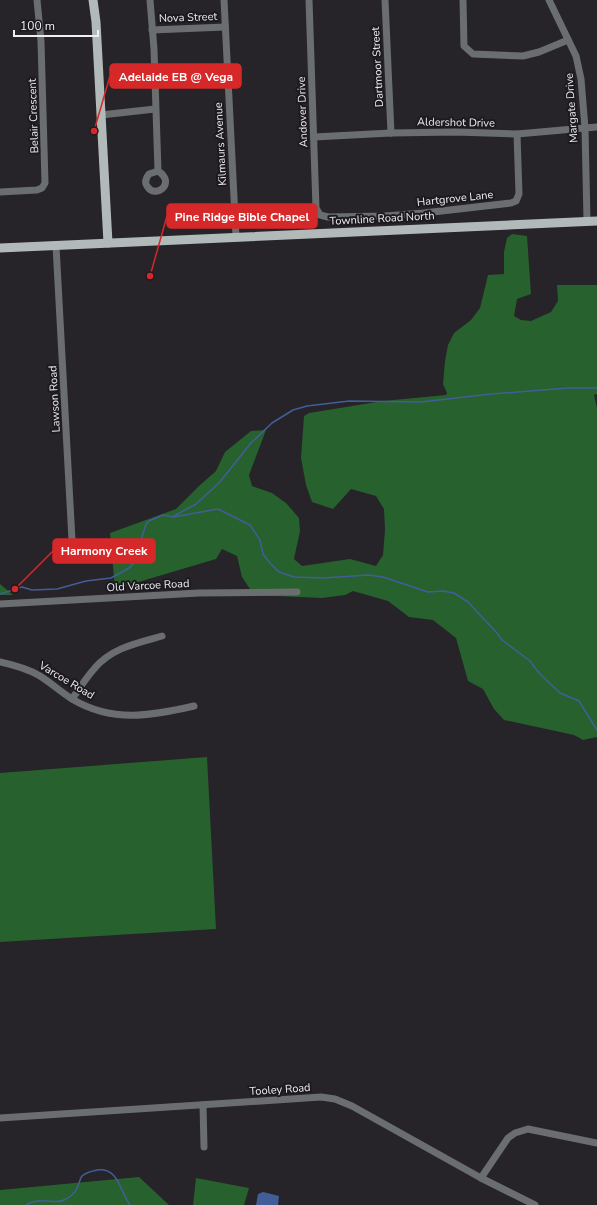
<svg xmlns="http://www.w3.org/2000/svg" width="597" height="1205" viewBox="0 0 597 1205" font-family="'Nunito Sans',sans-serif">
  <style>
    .forest { fill: #27612d }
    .water { fill: #425e99 }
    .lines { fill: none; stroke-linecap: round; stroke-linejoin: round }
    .stream { stroke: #425e99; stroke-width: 1.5 }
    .minor { stroke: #6a6e6e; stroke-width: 7 }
    .major { stroke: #b1bab9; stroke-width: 9 }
    .labels { text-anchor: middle; stroke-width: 4; stroke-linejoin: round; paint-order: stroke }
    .street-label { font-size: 11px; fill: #efeef2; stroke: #1c191f }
    .leader { fill: none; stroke: #d62828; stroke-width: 1.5 }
    .callout-dot { fill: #d62828; stroke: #1c191f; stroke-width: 1.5 }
    .callout { fill: #d62828; stroke: #d62828; stroke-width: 1.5 }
    .callout-label { font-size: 12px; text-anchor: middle; font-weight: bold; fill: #fff }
  </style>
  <rect width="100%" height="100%" fill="#262329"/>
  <g class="forest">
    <polygon points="512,234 527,236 531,294 517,299 514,316 521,320 531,321 551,312 558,301 557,285 597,285 597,394 594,395 597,408 597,737 583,740 574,735 504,720 494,709 483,689 468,681 456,638 433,620 409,617 388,601 353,591 345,595 322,598 254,595 242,577 237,556 222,549 216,559 115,589 110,533 176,509 199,486 216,471 225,452 251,431 266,430 249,475 252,486 272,493 286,503 299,518 300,531 294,559 302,566 350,559 376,566 383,555 385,530 384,509 376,496 351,489 333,509 312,502 306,485 301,458 304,416 309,413 383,401 446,395 447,393 443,384 445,361 448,345 454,333 471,320 480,308 488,275 504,274 504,252 507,238"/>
    <polygon points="0,584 13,595 0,595"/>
    <polygon points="207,757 216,929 0,942 0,773"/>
    <polygon points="139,1177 169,1205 0,1205 0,1190"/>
    <polygon points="196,1178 249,1188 244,1205 193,1205"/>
  </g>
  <polygon class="water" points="263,1192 279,1196 278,1205 256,1205 258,1194"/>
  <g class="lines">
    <g class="stream">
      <polyline points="174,516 196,504 219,483 251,443 272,423 293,410 307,406 349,401 421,402 491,394 568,388 597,388"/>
      <polyline points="0,594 22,587 32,590 57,589 86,581 111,578 129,568 134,563 146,524 149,521 163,515 173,517 218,509 250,525 260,540 263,554 270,563 279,572 294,577 323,578 369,575 383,577 428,592 443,591 454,593 468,602 497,633 502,640 530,661 539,673 560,693 579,701 597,730"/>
      <path d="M26 1205C39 1196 55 1205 64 1200 68 1198 74 1194 76 1190 79 1186 79 1180 82 1176 86 1172 92 1171 97 1170 119 1167 120 1192 130 1205"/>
    </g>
    <g class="minor">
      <path d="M150 0 154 49 158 171C177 183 155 200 147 186 144 182 146 178 149 174L158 171"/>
      <polyline points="224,0 236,237"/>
      <polyline points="309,0 316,208 320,215 328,217 385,216 424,213 511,203 516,201 519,194 517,134"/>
      <polyline points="385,0 391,133"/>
      <polyline points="463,0 464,46 473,54 523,56 539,52 568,40"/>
      <polyline points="549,0 576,56 581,79 585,128 587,221"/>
      <polyline points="152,30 225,27"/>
      <polyline points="101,115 155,109"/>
      <polyline points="314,137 391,133 456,132 517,134 597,127"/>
      <polyline points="0,192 37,190 42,188 45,183 41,41 37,0"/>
      <polyline points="56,246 72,540 68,550"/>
      <polyline points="0,604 199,593 297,592"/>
      <path d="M0 662C14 665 28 669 40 676 51 683 61 692 72 699 112 723 151 716 194 706"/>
      <path d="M72 699C79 689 86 678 94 669 111 648 137 643 162 636"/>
      <polyline points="203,1105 204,1147"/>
      <polyline points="0,1118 321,1097 335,1099 352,1106 481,1178 535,1205"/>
      <polyline points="481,1178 508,1138 515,1133 528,1129 597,1143"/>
    </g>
    <g class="major">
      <polyline points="93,0 96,22 108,243"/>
      <polyline points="0,248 597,221"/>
    </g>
  </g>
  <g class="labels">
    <g class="street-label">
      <text transform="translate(188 17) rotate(-2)" y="4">Nova Street</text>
      <text transform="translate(377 67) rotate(-93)" y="4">Dartmoor Street</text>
      <text transform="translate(571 108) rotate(-94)" y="4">Margate Drive</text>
      <text transform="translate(302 112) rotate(-92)" y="4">Andover Drive</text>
      <text transform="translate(33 116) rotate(-92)" y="4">Belair Crescent</text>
      <text transform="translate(456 122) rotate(1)" y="4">Aldershot Drive</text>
      <text transform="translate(220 144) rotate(-93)" y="4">Kilmaurs Avenue</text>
      <text transform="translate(455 198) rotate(-6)" y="4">Hartgrove Lane</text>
      <text transform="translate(382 218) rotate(-3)" y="4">Townline Road North</text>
      <text transform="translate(54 399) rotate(-93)" y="4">Lawson Road</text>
      <text transform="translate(148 585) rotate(-3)" y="4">Old Varcoe Road</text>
      <text transform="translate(67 680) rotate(31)" y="4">Varcoe Road</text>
      <text transform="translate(280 1089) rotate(-4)" y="4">Tooley Road</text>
    </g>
  </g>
  <path class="leader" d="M94 131L110 76M150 276L167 216M15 589L53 551"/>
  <g class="callout-dot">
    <circle cx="94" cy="131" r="4"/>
    <circle cx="150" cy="276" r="4"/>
    <circle cx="15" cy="589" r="4"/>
  </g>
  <g class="callout">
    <rect x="110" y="64" width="131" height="24" rx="4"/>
    <rect x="167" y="204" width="150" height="24" rx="4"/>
    <rect x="53" y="539" width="102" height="24" rx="4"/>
  </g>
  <g class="callout-label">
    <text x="176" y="81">Adelaide EB @ Vega</text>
    <text x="242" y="221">Pine Ridge Bible Chapel</text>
    <text x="104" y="555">Harmony Creek</text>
  </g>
  <path d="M14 30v6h84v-6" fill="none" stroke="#efeef2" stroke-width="2"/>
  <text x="20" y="30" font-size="12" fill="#efeef2" stroke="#1c191f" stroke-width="3" paint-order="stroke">100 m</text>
</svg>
